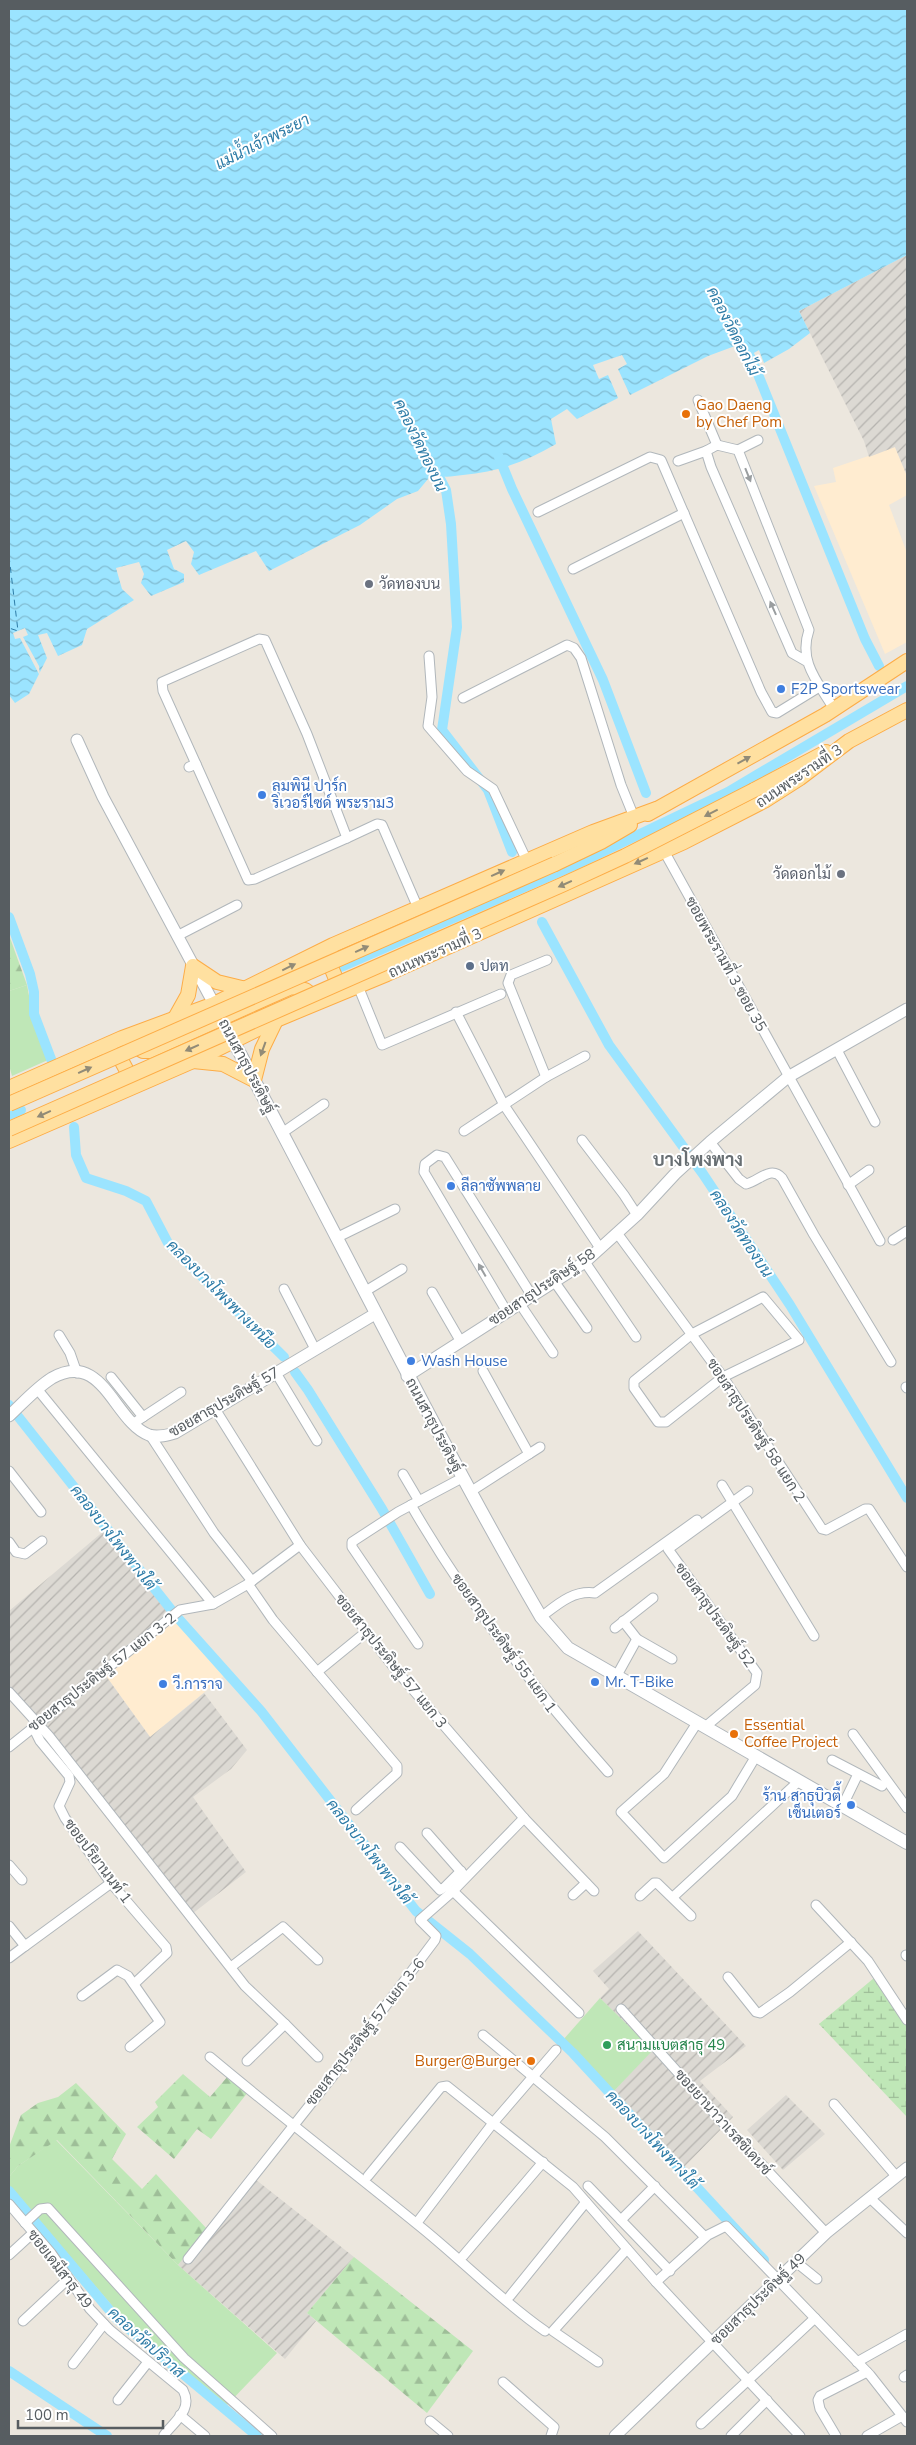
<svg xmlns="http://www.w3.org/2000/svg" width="916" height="2445" viewBox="0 0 916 2445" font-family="'Nunito Sans',Sarabun,sans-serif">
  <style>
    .commercial { fill: #ffecd0 }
    .industrial { fill: url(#industrial-furrows) }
    .green { fill: #bfe7b7 }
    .forest { fill: url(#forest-firs) }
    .wetland { fill: url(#wetland-marsh) }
    .water { fill: url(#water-waves) }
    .pier { fill: #ece7de }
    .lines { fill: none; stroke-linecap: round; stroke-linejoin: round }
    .canal { stroke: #9be4ff; stroke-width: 10 }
    .ferry { stroke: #2e7ca7; stroke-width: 1; stroke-dasharray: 6 5; stroke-linecap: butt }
    .minor-casing { stroke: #b1b7bb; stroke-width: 11 }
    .tertiary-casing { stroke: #b1b7bb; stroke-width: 13 }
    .secondary-casing { stroke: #b0b6bb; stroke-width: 14 }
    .primary-casing { stroke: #fdac46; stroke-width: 16 }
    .minor { stroke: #fff; stroke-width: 9 }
    .tertiary { stroke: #fff; stroke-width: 11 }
    .secondary { stroke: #fff; stroke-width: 12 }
    .primary { stroke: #ffe0a0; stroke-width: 14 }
    .primary-bridge-casing { stroke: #fdac46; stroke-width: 16; stroke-linecap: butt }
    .primary-bridge { stroke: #ffe0a0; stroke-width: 14 }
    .oneway { fill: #9a9ea0 }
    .oneway2 { fill: #928b77 }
    .food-dot { fill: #e8710a; stroke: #fff; stroke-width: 2 }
    .worship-dot { fill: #6b7280; stroke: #fff; stroke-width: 2 }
    .shop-dot { fill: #3f7fe0; stroke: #fff; stroke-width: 2 }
    .service-dot { fill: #5c6f8a; stroke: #fff; stroke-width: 2 }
    .leisure-dot { fill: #2e9e5b; stroke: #fff; stroke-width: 2 }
    .labels { text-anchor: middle; stroke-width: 4; stroke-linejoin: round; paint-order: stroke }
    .food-label { font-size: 15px; fill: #c56008; stroke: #fff; text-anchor: start }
    .worship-label { font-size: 15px; fill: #5b616d; stroke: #fff; text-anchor: start }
    .shop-label { font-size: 15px; fill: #366cbe; stroke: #fff; text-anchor: start }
    .street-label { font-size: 15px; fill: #575d61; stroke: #fff }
    .service-label { font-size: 15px; fill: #4e5e75; stroke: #fff; text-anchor: start }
    .leisure-label { font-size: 15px; fill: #27864d; stroke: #fff; text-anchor: start }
    .water-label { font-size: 16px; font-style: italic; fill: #2e7ca7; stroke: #fff }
    .quarter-label { font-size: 18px; font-weight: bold; fill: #686f73; stroke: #fff }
  </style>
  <defs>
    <pattern id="industrial-furrows" width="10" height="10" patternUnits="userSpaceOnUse" patternTransform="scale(1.25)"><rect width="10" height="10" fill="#dcd9d3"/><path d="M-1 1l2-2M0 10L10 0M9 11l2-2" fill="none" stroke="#b5b3af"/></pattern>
    <pattern id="forest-firs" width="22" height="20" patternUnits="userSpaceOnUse" patternTransform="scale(1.25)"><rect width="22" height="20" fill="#bfe7b7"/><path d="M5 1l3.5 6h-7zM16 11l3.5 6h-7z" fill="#9ebe98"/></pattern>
    <pattern id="wetland-marsh" width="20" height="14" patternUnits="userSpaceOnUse" patternTransform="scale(1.25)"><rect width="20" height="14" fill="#bfe7b7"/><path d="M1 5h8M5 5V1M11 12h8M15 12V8" fill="none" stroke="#9ebe98"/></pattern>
    <pattern id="water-waves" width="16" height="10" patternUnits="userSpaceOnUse" patternTransform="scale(1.25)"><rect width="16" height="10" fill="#9be4ff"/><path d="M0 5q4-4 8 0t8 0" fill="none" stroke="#81bcd2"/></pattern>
  </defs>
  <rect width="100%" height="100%" fill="#ece7de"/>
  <g class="commercial">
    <polygon points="895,447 907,476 907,495 889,505 907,553 907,642 885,654 814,486 836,482 833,468"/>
    <polygon points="175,1619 224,1676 150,1737 106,1676"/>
  </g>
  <g class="industrial">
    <polygon points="907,255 907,476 895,447 869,457 864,441 799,311"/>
    <polygon points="105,1530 169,1612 37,1719 9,1690 9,1611"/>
    <polygon points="106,1676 150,1737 204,1693 247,1750 231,1769 193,1797 246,1872 192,1914 42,1725"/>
    <polygon points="638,1931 746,2046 700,2081 733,2117 683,2168 613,2092 652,2050 600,1998 609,1989 593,1971"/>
    <polygon points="786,2095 825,2134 783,2170 747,2130"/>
    <polygon points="250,2175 354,2257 307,2313 316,2321 285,2359 178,2265"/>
  </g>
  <g class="green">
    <polygon points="27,985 32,1012 48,1060 12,1076 9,1065 9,991"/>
    <polygon points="600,1998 653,2050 613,2092 563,2040"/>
    <polygon points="56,2140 178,2265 277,2353 227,2405 127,2323 9,2186 9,2177 18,2166"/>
  </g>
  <g class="forest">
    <polygon points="9,935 27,985 9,991"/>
    <polygon points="183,2074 210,2097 228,2076 248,2092 211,2139 197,2129 174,2159 137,2127 158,2107 155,2102"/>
    <polygon points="76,2083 126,2134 112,2159 142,2189 156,2174 207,2229 178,2265 57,2140 18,2166 9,2177 9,2147 21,2115 38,2103 58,2097"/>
    <polygon points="354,2257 473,2351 427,2413 307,2313"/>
  </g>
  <polygon class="wetland" points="874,1978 907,2026 907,2117 819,2024"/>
  <path class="water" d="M9 9H907V255L799 311 810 333 789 349 764 363 759 350 745 358 735 346 708 356 630 395 618 369 627 364 622 355 593 365 599 379 608 375 618 398 577 419 567 409 551 419 556 444C525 462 498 472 463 475 452 476 443 479 433 473L418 491 397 499 360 525 269 571 256 551 199 575 191 564 194 552 186 541 167 550 174 569 184 574V582L151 596 141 583 144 574 139 562 116 568 122 589 134 600 87 629 82 645 58 656 47 633 38 635 47 658 29 694 15 703 9 695Z"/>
  <polygon class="pier" points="25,628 28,635 23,637 39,666 40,676 20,638 15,639 13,633"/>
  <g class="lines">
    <g class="canal">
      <polyline points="744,345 753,362 865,639 879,666"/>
      <polyline points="499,457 512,489 603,680 646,793"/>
      <polyline points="433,465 446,490 451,524 457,627 442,730 488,790 512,852"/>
      <polyline points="9,917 30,974 34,992 34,1014 51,1059"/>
      <polyline points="542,922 609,1045 703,1174 790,1305 907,1498"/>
      <polyline points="341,967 573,866 728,792 907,686"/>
      <polyline points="9,1115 21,1110"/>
      <polyline points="74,1127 76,1155 86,1178 126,1191 146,1201 168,1243 284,1357"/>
      <polyline points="295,1372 308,1390 382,1509 430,1594"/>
      <polyline points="9,1405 177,1617 261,1711 416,1911 470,1954 573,2053 764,2260"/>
      <polyline points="9,2191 117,2319 257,2436"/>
      <polyline points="9,2371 107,2436"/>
    </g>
    <polyline class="ferry" points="9,556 18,631 9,628"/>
    <g class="minor-casing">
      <g id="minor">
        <polyline points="698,400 717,445"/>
        <polyline points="738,450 758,440"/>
        <polyline points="678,461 706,451"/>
        <polyline points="538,512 650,457 661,460 761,692 772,712 777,713 821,686"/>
        <polyline points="573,569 684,513"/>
        <polyline points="429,656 432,697 428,726 467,771 493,789 527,861"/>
        <path d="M806 661 792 653 711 467 706 451 717 445 738 450 809 630C798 662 818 682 834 709"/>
        <polyline points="463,698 567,645 574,648 581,658 621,785 634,817"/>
        <polyline points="196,764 248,880 255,879 347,838"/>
        <polyline points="189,767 196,764 163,691 162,682 259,639 265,640 307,734 347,838 377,824 382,825 418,908"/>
        <polyline points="664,851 880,1241"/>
        <polyline points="177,936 237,905"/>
        <polyline points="358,986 382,1045 501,994"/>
        <polyline points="456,1012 504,1105 600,1248"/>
        <polyline points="837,1050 875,1122"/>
        <polyline points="546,1077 508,983 511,975 547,960"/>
        <polyline points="464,1131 546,1077 585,1056"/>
        <polyline points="282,1133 324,1104"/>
        <polyline points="582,1140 624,1195 637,1215"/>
        <path d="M710 1142 739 1179 746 1184C759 1181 771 1165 782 1178L814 1235 891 1362"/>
        <polyline points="848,1185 869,1170"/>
        <polyline points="617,1233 723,1377 822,1529 826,1530 865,1509 869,1509 907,1567"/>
        <polyline points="336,1238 395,1209"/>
        <polyline points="893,1240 907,1231"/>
        <polyline points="585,1262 636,1337"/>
        <polyline points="554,1281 587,1328"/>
        <polyline points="284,1289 315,1349"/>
        <polyline points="364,1292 402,1269"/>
        <polyline points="432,1292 461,1342"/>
        <polygon points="763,1297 799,1340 723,1377 666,1422 658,1422 634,1388 634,1381 692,1334"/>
        <polyline points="520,1304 553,1353"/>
        <polyline points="507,1312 424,1172 425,1164 437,1155 445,1157 532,1296"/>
        <polyline points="59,1335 70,1353 77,1373"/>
        <polyline points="276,1373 317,1441"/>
        <polyline points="111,1377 143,1417 134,1423"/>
        <polyline points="906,1387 907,1388"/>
        <polyline points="38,1390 213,1604"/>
        <polyline points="215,1409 300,1545 395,1669 524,1818 594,1891"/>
        <polyline points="143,1417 181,1392"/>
        <polyline points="150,1435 214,1533 252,1581"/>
        <polyline points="529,1454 540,1447"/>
        <polyline points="9,1471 41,1512"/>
        <polyline points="403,1474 419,1501"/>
        <polyline points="722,1485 814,1636"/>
        <polyline points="470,1492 529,1454 483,1371"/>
        <path d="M411 1505C467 1602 534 1689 608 1772"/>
        <polyline points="9,1542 16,1552 25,1554 42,1541"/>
        <polyline points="248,1584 273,1620 397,1766 397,1773 356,1810"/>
        <path d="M541 1617C558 1604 573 1590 595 1593L697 1520"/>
        <polyline points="623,1621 637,1639 672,1659"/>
        <polyline points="615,1628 653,1598"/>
        <polyline points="418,1644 352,1547 352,1542 398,1512 462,1478"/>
        <polyline points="317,1672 366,1632"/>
        <polyline points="616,1677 637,1639"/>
        <polyline points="9,1692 49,1736 245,1986 285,2024 247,2061"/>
        <polyline points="697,1723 664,1774 621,1812 664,1858 732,1796 756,1756"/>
        <polyline points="33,1727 40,1741 69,1776 70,1782 59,1806 65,1818 111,1883 166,1947 167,1953 134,1984"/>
        <polyline points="705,1727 755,1685 757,1673 668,1549 748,1491"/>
        <polyline points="853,1734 907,1808"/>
        <polyline points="9,1747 180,1610 213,1604 248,1584 300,1545"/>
        <polyline points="832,1760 882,1786"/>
        <polyline points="842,1807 858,1774"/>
        <polyline points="427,1833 463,1874"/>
        <polyline points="400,1847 440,1890 445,1887 461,1871"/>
        <polyline points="9,1865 22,1880"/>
        <polyline points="453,1891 579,2013"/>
        <polyline points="573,1895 586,1883"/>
        <polyline points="640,1896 654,1883 657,1883 691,1916"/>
        <polyline points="673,1897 799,1781"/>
        <polyline points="816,1905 868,1961 907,2020"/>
        <polyline points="9,1926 25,1946 111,1883"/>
        <polyline points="906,1955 907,1956"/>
        <polyline points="9,1958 25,1946"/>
        <polyline points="231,1967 283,1927 318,1960"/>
        <polyline points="728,1977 756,2012 760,2013 790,1992 851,1942"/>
        <polyline points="82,1996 117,1970 128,1976 160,2022 130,2047"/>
        <polyline points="621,2009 734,2135 826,2233"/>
        <polyline points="285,2024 318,2057"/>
        <polyline points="483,2035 605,2137 705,2237"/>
        <path d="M210 2057C278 2114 348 2168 417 2224 461 2259 499 2299 545 2331"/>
        <polyline points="834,2104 896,2176"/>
        <polyline points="368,2176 441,2087 447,2086 573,2187 656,2282 800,2436"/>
        <polyline points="588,2186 670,2271"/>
        <polyline points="870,2198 907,2233"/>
        <path d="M9 2204 51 2253 90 2309 110 2330 183 2390C193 2409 176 2420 164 2435"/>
        <polyline points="419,2220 493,2123 556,2050"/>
        <polyline points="621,2220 655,2186"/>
        <polyline points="25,2223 40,2209 48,2208 184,2358 272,2436"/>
        <polyline points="9,2255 33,2233"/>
        <polyline points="463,2256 543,2162"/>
        <polyline points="188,2259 336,2072 435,1940 436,1936 420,1920 453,1891 524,1818"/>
        <polyline points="796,2262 817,2279"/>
        <polyline points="656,2282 708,2235 726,2226 870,2375 907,2422"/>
        <polyline points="510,2296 586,2202"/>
        <polyline points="23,2321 68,2279"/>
        <polyline points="598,2362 553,2331 627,2249"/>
        <polyline points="857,2362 907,2334"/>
        <polyline points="73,2364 104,2324"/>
        <polyline points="904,2377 907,2375"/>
        <polyline points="503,2382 554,2427 551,2436"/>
        <polyline points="118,2400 148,2362"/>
        <polyline points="180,2415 205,2436"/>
        <polyline points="430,2421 448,2436"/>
        <polyline points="701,2424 815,2318"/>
        <polyline points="731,2436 767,2400"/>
        <polyline points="836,2436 820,2409 818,2400 820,2396 867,2372"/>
        <polyline points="867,2436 902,2416"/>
      </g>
    </g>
    <g class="tertiary-casing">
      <g id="tertiary">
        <polyline points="77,740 103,797 214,1004"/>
        <polyline points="407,1376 585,1262 637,1215 675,1174 710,1142 788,1077 907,1009"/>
        <path d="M9 1416C22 1404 36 1388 52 1378 103 1349 114 1422 149 1435 158 1438 167 1435 175 1433L375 1314"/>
        <polyline points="615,2436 826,2233 907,2168"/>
      </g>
    </g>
    <g class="secondary-casing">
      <path id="secondary" d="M229 1033C334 1227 430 1426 541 1617L568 1648 907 1843"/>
    </g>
    <g class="primary-casing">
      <g id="primary">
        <polyline points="754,790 826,752"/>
        <polyline points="648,814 825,715 907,661"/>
        <polyline points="555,864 601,842 630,825"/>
        <polyline points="331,952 331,967 336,979 351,986"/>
        <polyline points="174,1020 188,995 193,966 217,982 246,989"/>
        <polyline points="129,1043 143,1051 149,1051 291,987 305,990 320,1001"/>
        <polyline points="109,1052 120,1058 127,1071 124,1086"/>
        <polyline points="193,1061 223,1064 254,1080 262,1049 276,1020"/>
        <polyline points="9,1088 122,1038 214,1004 333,945 593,832 656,809"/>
        <polyline points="9,1141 193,1061 276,1020 387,974 684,842 764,801 800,778 849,741 907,710"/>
      </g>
    </g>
    <use href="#minor" class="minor"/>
    <use href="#tertiary" class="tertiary"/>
    <use href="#secondary" class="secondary"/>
    <use href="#primary" class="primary"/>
    <g class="primary-bridge-casing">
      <g id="primary-bridge">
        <polyline points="9,1104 555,864"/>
        <polyline points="9,1129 564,884 625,856 754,790"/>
      </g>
    </g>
    <use href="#primary-bridge" class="primary-bridge"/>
  </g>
  <defs><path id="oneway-solid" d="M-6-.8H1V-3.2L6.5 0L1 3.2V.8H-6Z" transform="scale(1.25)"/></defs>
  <g class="oneway">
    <use href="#oneway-solid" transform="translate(748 475) rotate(68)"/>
    <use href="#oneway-solid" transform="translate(773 608) rotate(-114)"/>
    <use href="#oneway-solid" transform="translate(482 1270) rotate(-120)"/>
  </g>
  <g class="oneway2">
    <use href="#oneway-solid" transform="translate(744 760) rotate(-29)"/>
    <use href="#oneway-solid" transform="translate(711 813) rotate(153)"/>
    <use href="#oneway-solid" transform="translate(641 861) rotate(156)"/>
    <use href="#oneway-solid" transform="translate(498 873) rotate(-24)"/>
    <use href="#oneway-solid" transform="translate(565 884) rotate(156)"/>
    <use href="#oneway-solid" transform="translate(362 949) rotate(-24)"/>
    <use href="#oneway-solid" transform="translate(289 967) rotate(-26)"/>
    <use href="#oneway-solid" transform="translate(192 1048) rotate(156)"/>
    <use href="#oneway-solid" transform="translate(263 1049) rotate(110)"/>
    <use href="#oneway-solid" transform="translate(85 1070) rotate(-24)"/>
    <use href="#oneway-solid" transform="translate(44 1114) rotate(156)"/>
  </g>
  <g class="food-dot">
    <circle cx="686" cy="414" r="5"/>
    <circle cx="734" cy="1734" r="5"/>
    <circle cx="531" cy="2061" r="5"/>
  </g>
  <g class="worship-dot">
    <circle cx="369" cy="584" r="5"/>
    <circle cx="841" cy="874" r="5"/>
  </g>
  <g class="shop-dot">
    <circle cx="781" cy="689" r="5"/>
    <circle cx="262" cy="795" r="5"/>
    <circle cx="451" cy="1186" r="5"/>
    <circle cx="411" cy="1361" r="5"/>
    <circle cx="595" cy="1682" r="5"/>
    <circle cx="163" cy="1684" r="5"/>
    <circle cx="851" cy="1805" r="5"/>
  </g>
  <circle class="service-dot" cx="470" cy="966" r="5"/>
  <circle class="leisure-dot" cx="607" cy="2045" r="5"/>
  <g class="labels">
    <g class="food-label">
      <text x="696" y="410">Gao Daeng<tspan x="696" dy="17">by Chef Pom</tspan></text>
      <text x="744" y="1730">Essential<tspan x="744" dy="17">Coffee Project</tspan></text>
      <text x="521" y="2066" text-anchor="end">Burger@Burger</text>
    </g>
    <g class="worship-label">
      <text x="379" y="589">วัดทองบน</text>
      <text x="831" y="879" text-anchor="end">วัดดอกไม้</text>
    </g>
    <g class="shop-label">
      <text x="791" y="694">F2P Sportswear</text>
      <text x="272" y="791">ลุมพินี ปาร์ก<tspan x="272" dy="17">ริเวอร์ไซด์ พระราม3</tspan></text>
      <text x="461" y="1191">ลีลาซัพพลาย</text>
      <text x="421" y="1366">Wash House</text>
      <text x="605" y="1687">Mr. T-Bike</text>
      <text x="173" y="1689">วี.การาจ</text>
      <text x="841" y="1801" text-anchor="end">ร้าน สาธุบิวตี้<tspan x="841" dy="17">เซ็นเตอร์</tspan></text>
    </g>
    <g class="street-label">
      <text transform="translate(799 776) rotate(-34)" y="5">ถนนพระรามที่ 3</text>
      <text transform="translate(435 953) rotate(-24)" y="5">ถนนพระรามที่ 3</text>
      <text transform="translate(726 964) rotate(61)" y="5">ซอยพระรามที่ 3 ซอย 35</text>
      <text transform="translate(247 1066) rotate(62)" y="5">ถนนสาธุประดิษฐ์</text>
      <text transform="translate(542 1287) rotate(-34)" y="5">ซอยสาธุประดิษฐ์ 58</text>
      <text transform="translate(224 1402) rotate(-30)" y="5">ซอยสาธุประดิษฐ์ 57</text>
      <text transform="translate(434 1425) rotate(62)" y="5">ถนนสาธุประดิษฐ์</text>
      <text transform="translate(756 1430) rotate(57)" y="5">ซอยสาธุประดิษฐ์ 58 แยก 2</text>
      <text transform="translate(715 1615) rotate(54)" y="5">ซอยสาธุประดิษฐ์ 52</text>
      <text transform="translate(504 1643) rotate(54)" y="5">ซอยสาธุประดิษฐ์ 55 แยก 1</text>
      <text transform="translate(391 1661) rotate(51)" y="5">ซอยสาธุประดิษฐ์ 57 แยก 3</text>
      <text transform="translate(102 1672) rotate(-38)" y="5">ซอยสาธุประดิษฐ์ 57 แยก 3-2</text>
      <text transform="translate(98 1861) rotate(53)" y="5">ซอยปริยานนท์ 1</text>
      <text transform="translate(365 2032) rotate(-52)" y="5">ซอยสาธุประดิษฐ์ 57 แยก 3-6</text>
      <text transform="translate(723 2122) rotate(48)" y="5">ซอยยานาวาเรสซิเดนซ์</text>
      <text transform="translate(60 2269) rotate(52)" y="5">ซอยเดมีสาธุ 49</text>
      <text transform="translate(758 2299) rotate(-44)" y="5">ซอยสาธุประดิษฐ์ 49</text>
    </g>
    <g class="service-label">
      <text x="480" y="971">ปตท</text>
    </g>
    <g class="leisure-label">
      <text x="617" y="2050">สนามแบตสาธุ 49</text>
    </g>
    <g class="water-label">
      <text transform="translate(262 141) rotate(-27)" y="6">แม่น้ำเจ้าพระยา</text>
      <text transform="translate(734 331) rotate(63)" y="6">คลองวัดดอกไม้</text>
      <text transform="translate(421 445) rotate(64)" y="6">คลองวัดทองบน</text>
      <text transform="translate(742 1233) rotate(57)" y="6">คลองวัดทองบน</text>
      <text transform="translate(222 1294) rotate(45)" y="6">คลองบางโพงพางเหนือ</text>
      <text transform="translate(114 1537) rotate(52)" y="6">คลองบางโพงพางใต้</text>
      <text transform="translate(370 1851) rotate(52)" y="6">คลองบางโพงพางใต้</text>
      <text transform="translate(653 2139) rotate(47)" y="6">คลองบางโพงพางใต้</text>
      <text transform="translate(147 2342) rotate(42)" y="6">คลองวัดปริวาส</text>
    </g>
    <g class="quarter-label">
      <text x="698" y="1166">บางโพงพาง</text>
    </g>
  </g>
  <rect width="916" height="2445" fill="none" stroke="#575d61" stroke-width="20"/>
  <path d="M18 2420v8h145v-8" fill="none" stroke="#575d61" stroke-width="2.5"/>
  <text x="25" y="2420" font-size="15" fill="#575d61" stroke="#ffffff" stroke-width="4" paint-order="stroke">100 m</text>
</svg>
